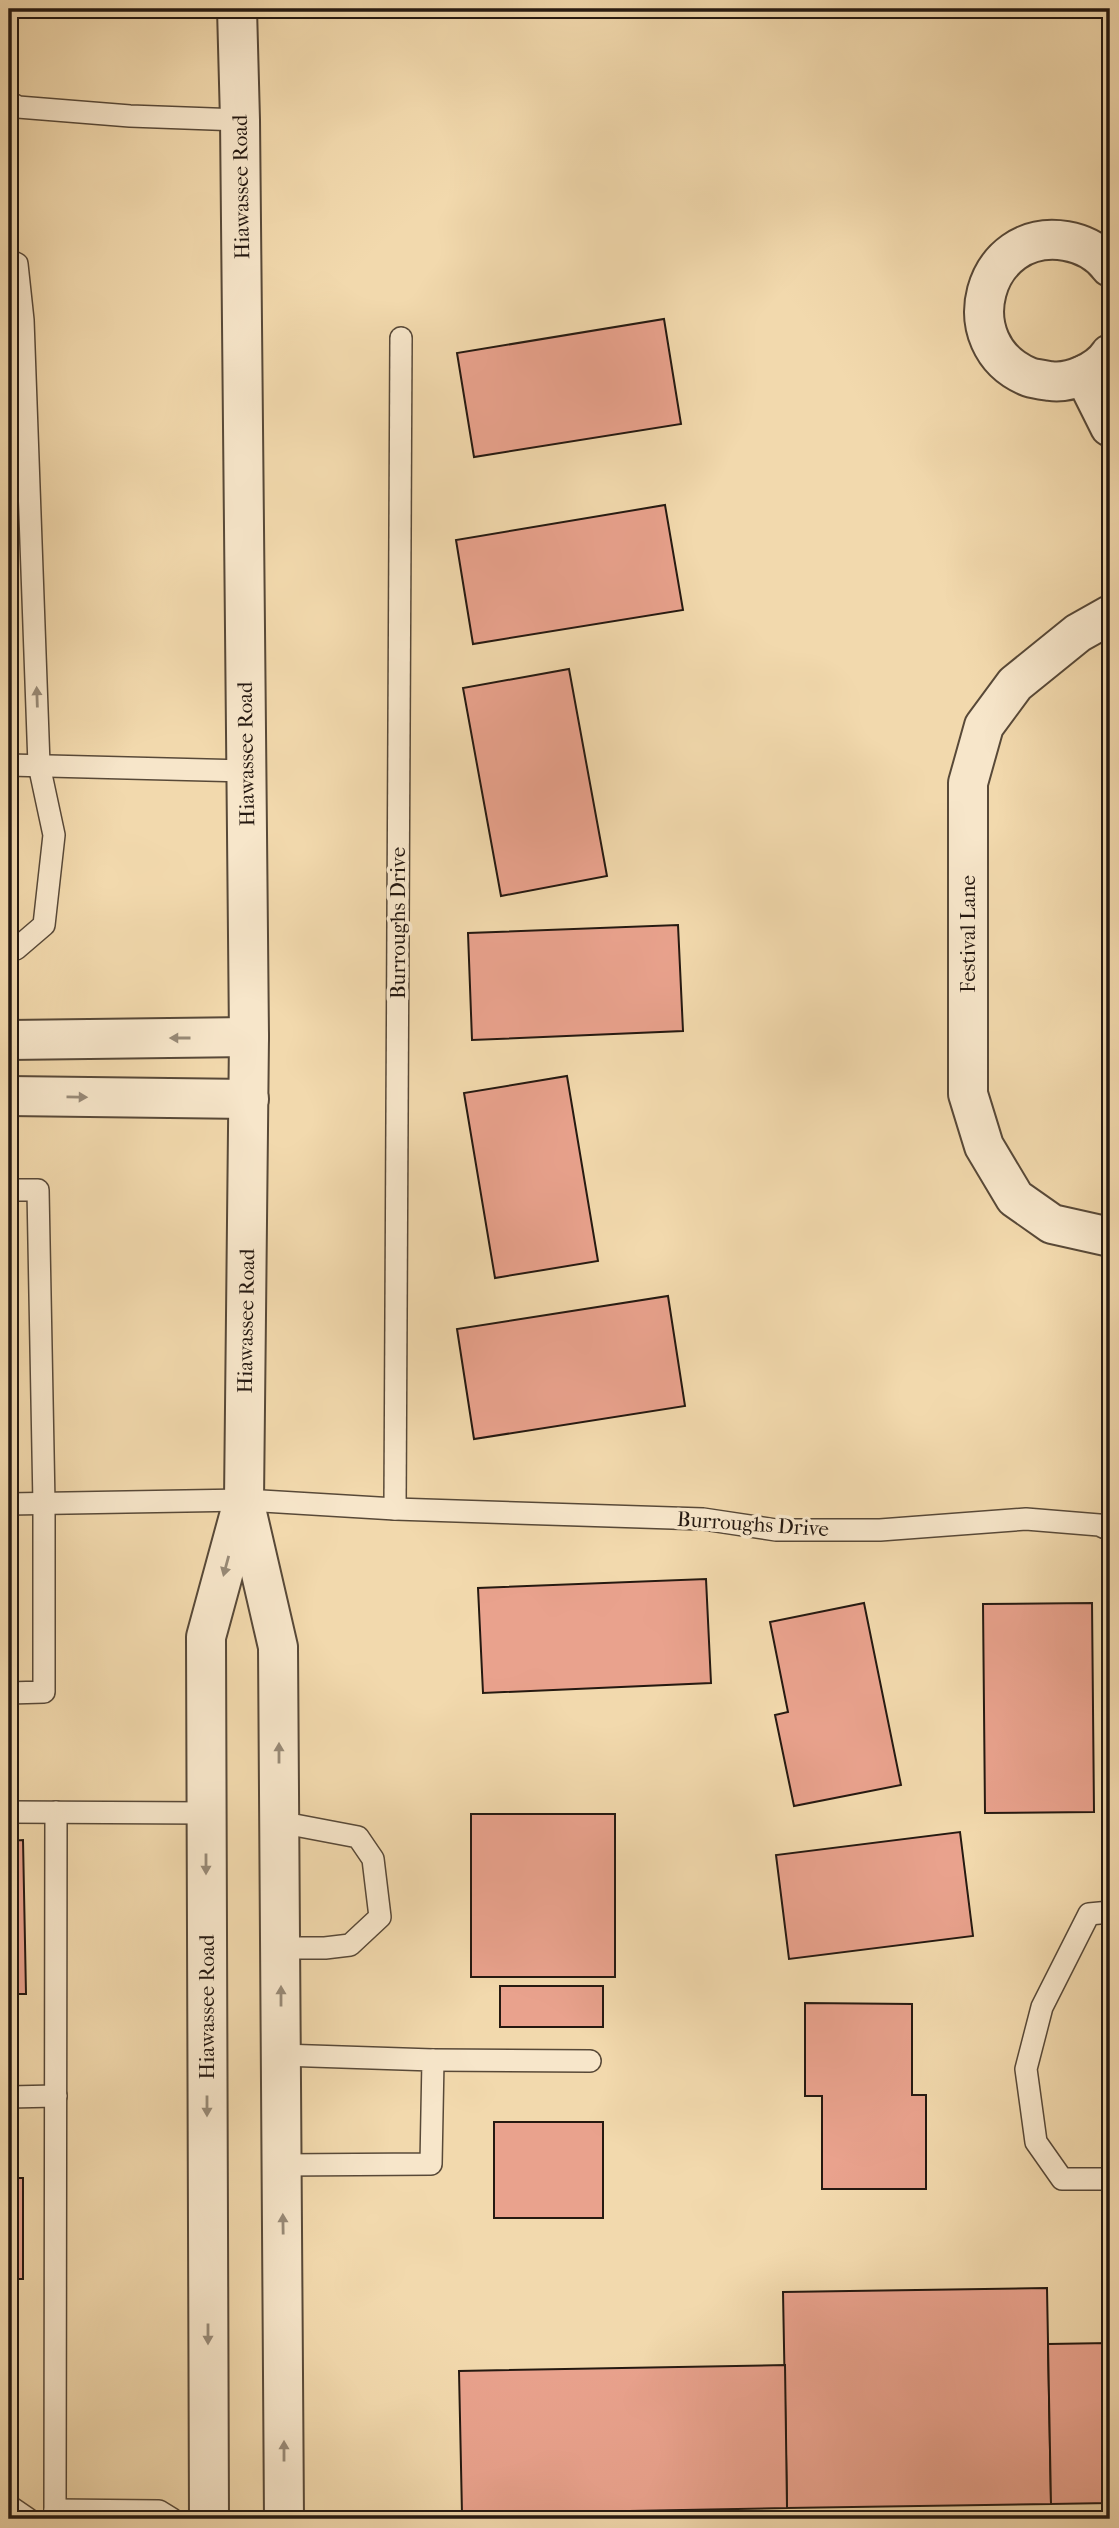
<svg xmlns="http://www.w3.org/2000/svg" width="1119" height="2528" viewBox="0 0 1119 2528" font-family="'IM FELL French Canon',serif">
  <style>
    .building { fill: #e9a28d; stroke: #251911; stroke-width: 2 }
    .lines { fill: none; stroke-linecap: round; stroke-linejoin: round }
    .service-casing { stroke: #584938; stroke-width: 24 }
    .minor-casing { stroke: #584938; stroke-width: 42 }
    .tertiary-casing { stroke: #584938; stroke-width: 42 }
    .service { stroke: #f7e6ca; stroke-width: 21 }
    .minor { stroke: #f7e6ca; stroke-width: 38 }
    .tertiary { stroke: #f7e6ca; stroke-width: 38 }
    .oneway { fill: #988a77 }
    .labels { text-anchor: middle; stroke-width: 7; stroke-linejoin: round; paint-order: stroke }
    .street-label { font-size: 21px; fill: #251911; stroke: #f7e6ca }
  </style>
  <rect width="100%" height="100%" fill="#f2d9ad"/>
  <filter id="stains"><feTurbulence type="fractalNoise" baseFrequency=".00286" numOctaves="4"/><feColorMatrix values="0 0 0 0 .2 0 0 0 0 .09 0 0 0 0 .02 0 0 0 .5 -.17"/></filter>
  <radialGradient id="worn" r=".72"><stop offset=".6" stop-color="#630" stop-opacity="0"/><stop offset="1" stop-color="#630" stop-opacity=".3"/></radialGradient>
  <g class="building">
    <polygon points="664,319 681,424 474,457 457,353"/>
    <polygon points="665,505 683,610 473,644 456,540"/>
    <polygon points="569,669 607,876 501,896 463,688"/>
    <polygon points="678,925 683,1031 472,1040 468,933"/>
    <polygon points="567,1076 598,1261 495,1278 464,1093"/>
    <polygon points="668,1296 685,1406 474,1439 457,1329"/>
    <polygon points="706,1579 711,1683 483,1693 478,1588"/>
    <polygon points="864,1603 901,1785 794,1806 775,1715 788,1712 770,1622"/>
    <polygon points="1092,1603 1094,1812 985,1813 983,1604"/>
    <rect x="471" y="1814" width="144" height="163"/>
    <polygon points="960,1832 973,1936 789,1959 776,1855"/>
    <polygon points="23,1840 26,1994 9,1994 9,1841"/>
    <rect x="500" y="1986" width="103" height="41"/>
    <polygon points="805,2003 912,2004 912,2095 926,2095 926,2189 822,2189 822,2096 805,2096"/>
    <rect x="494" y="2122" width="109" height="96"/>
    <rect x="9" y="2178" width="14" height="101"/>
    <polygon points="1047,2288 1051,2504 787,2508 783,2292"/>
    <polygon points="1110,2343 1110,2503 1051,2504 1048,2344"/>
    <polygon points="785,2365 787,2508 462,2514 459,2371"/>
  </g>
  <g class="lines">
    <g class="service-casing">
      <g id="service">
        <polyline points="9,102 18,107 130,116 240,120"/>
        <polyline points="9,260 17,264 23,320 39,765 54,835 44,925 16,949 9,949"/>
        <polyline points="9,765 246,771"/>
        <polyline points="9,1190 38,1190 44,1504 44,1692 9,1693"/>
        <polyline points="9,1504 244,1500 395,1509 703,1519 776,1530 880,1530 1026,1519 1099,1525 1110,1530"/>
        <polyline points="395,1509 401,338"/>
        <polyline points="9,1812 206,1813"/>
        <polyline points="279,1822 358,1837 373,1859 380,1917 350,1945 325,1948 280,1948"/>
        <polyline points="1110,1912 1089,1914 1042,2007 1026,2069 1036,2142 1062,2179 1110,2179"/>
        <polyline points="281,2055 433,2060 431,2164 282,2165"/>
        <polyline points="433,2060 590,2061"/>
        <polyline points="9,2097 56,2096"/>
        <polyline points="9,2506 28,2519"/>
        <polyline points="55,2510 159,2511 172,2519"/>
        <polyline points="55,2519 56,1812"/>
      </g>
    </g>
    <g class="minor-casing">
      <g id="minor">
        <path d="M1110 267C1099 252 1083 244 1066 241 982 227 951 345 1029 377 1035 379 1043 380 1050 381 1070 384 1099 371 1110 354"/>
        <polyline points="1084,375 1110,427"/>
        <polyline points="1110,615 1078,633 1015,684 984,726 968,783 968,1094 984,1146 1015,1198 1052,1224 1110,1237"/>
        <polyline points="9,1040 249,1037"/>
        <polyline points="9,1096 249,1099"/>
      </g>
    </g>
    <g class="tertiary-casing">
      <g id="tertiary">
        <polyline points="237,9 240,120 249,1037 244,1500 278,1647 284,2519"/>
        <polyline points="209,2519 206,1637 242,1505"/>
      </g>
    </g>
    <use href="#service" class="service"/>
    <use href="#minor" class="minor"/>
    <use href="#tertiary" class="tertiary"/>
  </g>
  <defs><path id="oneway-solid" d="M-6-.8H1V-3.2L6.5 0L1 3.2V.8H-6Z" transform="scale(1.75)"/></defs>
  <g class="oneway">
    <use href="#oneway-solid" transform="translate(37 697) rotate(-92)"/>
    <use href="#oneway-solid" transform="translate(180 1038) rotate(180)"/>
    <use href="#oneway-solid" transform="translate(77 1097) rotate(1)"/>
    <use href="#oneway-solid" transform="translate(226 1566) rotate(105)"/>
    <use href="#oneway-solid" transform="translate(279 1753) rotate(-90)"/>
    <use href="#oneway-solid" transform="translate(206 1864) rotate(90)"/>
    <use href="#oneway-solid" transform="translate(281 1996) rotate(-90)"/>
    <use href="#oneway-solid" transform="translate(207 2106) rotate(90)"/>
    <use href="#oneway-solid" transform="translate(283 2224) rotate(-91)"/>
    <use href="#oneway-solid" transform="translate(208 2334) rotate(90)"/>
    <use href="#oneway-solid" transform="translate(284 2451) rotate(-90)"/>
  </g>
  <g class="labels">
    <g class="street-label">
      <text transform="translate(241 187) rotate(-91)" y="7">Hiawassee Road</text>
      <text transform="translate(246 754) rotate(-91)" y="7">Hiawassee Road</text>
      <text transform="translate(398 923) rotate(-90)" y="7">Burroughs Drive</text>
      <text transform="translate(968 934) rotate(-90)" y="7">Festival Lane</text>
      <text transform="translate(246 1321) rotate(-89)" y="7">Hiawassee Road</text>
      <text transform="translate(753 1524) rotate(4)" y="7">Burroughs Drive</text>
      <text transform="translate(207 2007) rotate(-90)" y="7">Hiawassee Road</text>
    </g>
  </g>
  <rect width="1119" height="2528" fill="none" stroke="#f2d9ad" stroke-width="35"/>
  <rect x="10" y="10" width="1098" height="2507" fill="none" stroke="#251911" stroke-width="3.5"/>
  <rect x="18" y="18" width="1084" height="2493" fill="none" stroke="#251911" stroke-width="2"/>
  <rect width="100%" height="100%" filter="url(#stains)"/>
  <rect width="100%" height="100%" fill="url(#worn)"/>
</svg>
